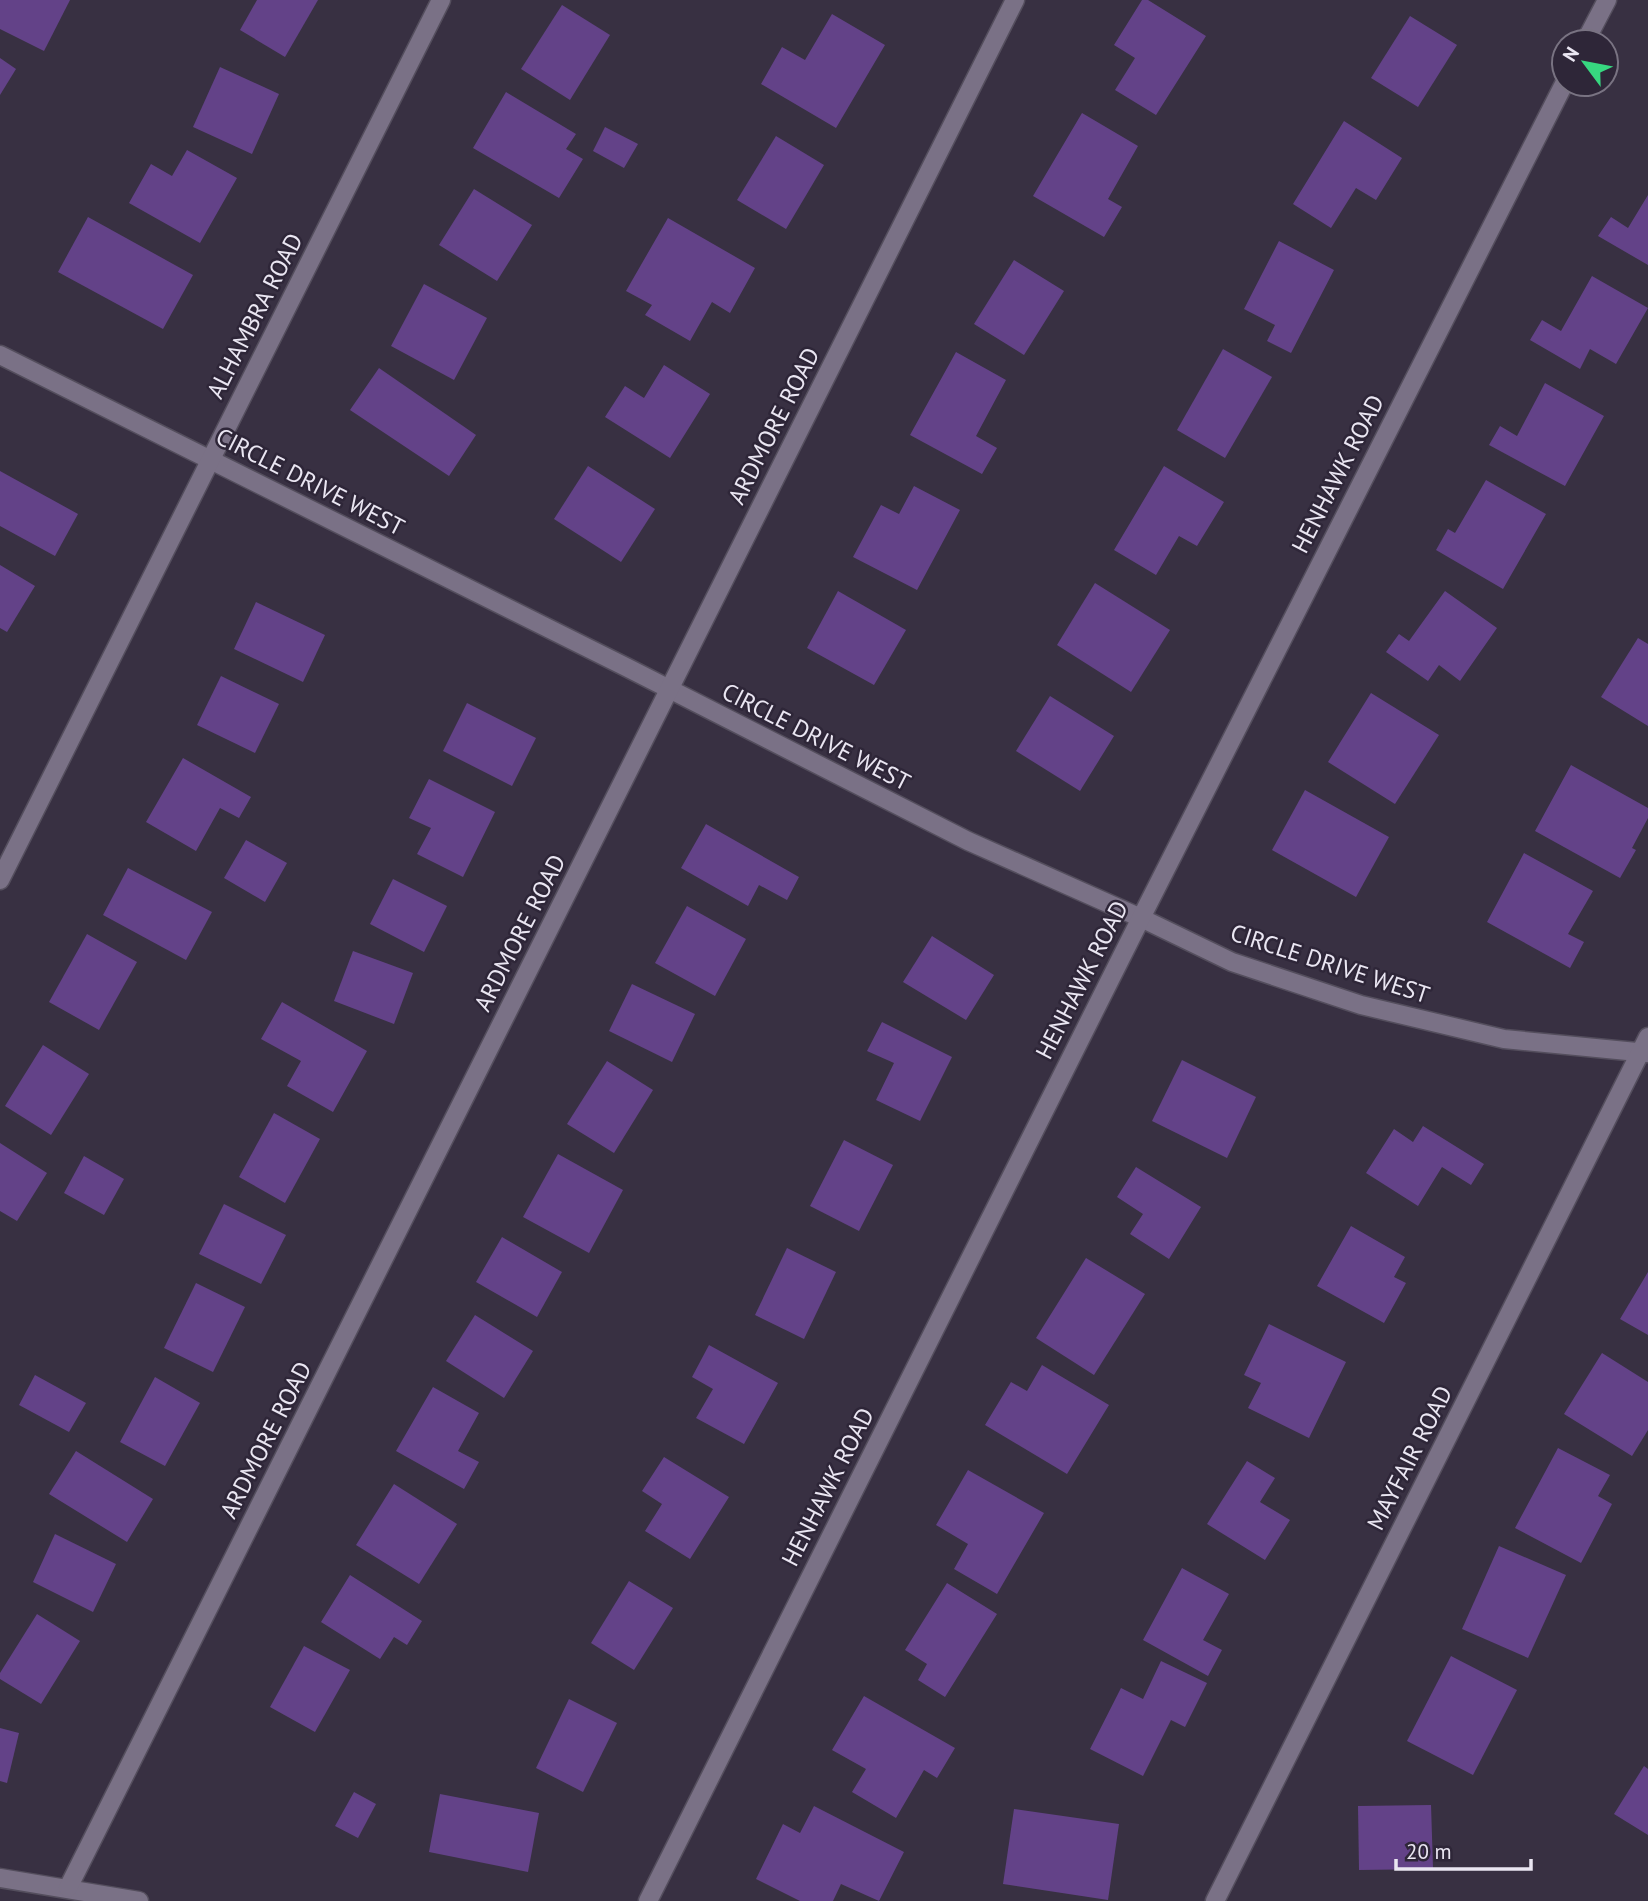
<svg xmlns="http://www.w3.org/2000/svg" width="1648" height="1901" viewBox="0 0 1648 1901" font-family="'PT Sans',sans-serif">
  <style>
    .building { fill: #634288 }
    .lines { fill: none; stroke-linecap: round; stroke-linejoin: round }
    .street-casing { stroke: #544e5d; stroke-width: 21 }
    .street { stroke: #7a7186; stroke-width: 18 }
    .labels { text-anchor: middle; stroke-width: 5; stroke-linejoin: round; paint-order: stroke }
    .street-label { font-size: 24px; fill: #eae6f2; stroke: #2e2638 }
  </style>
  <rect width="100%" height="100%" fill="#383042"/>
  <g class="building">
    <polygon points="0,0 70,0 44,51 0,29"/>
    <polygon points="257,0 318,0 285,57 240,30"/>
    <polygon points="1142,0 1148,0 1206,36 1156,115 1115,90 1135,58 1114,45"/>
    <polygon points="562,5 610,35 570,100 521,69"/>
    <polygon points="832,14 885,45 836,128 761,84 782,47 805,60"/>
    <polygon points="1410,16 1457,45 1418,107 1371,78"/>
    <polygon points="0,58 16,69 0,95"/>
    <polygon points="220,67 279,94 252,154 193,127"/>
    <polygon points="506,92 576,134 566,149 583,159 559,198 473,148"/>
    <polygon points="1082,113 1138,146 1108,199 1122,207 1104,237 1033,196"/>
    <polygon points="1344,121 1402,158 1376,200 1356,188 1331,228 1293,204"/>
    <polygon points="605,127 638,144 624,168 593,151"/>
    <polygon points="776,136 824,165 786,229 737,200"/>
    <polygon points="187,150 237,178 200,243 129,203 151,164 172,176"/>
    <polygon points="474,189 532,225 497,281 439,245"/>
    <polygon points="1648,195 1648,265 1598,236 1611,217 1628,228"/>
    <polygon points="88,217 193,275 163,329 58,272"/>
    <polygon points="668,218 755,268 730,313 712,302 690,341 645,315 652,305 626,291"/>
    <polygon points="1279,241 1334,270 1291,353 1267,341 1275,325 1244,309"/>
    <polygon points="1014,260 1064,291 1024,355 974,324"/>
    <polygon points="1592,276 1648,308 1616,364 1590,349 1580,369 1530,340 1542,320 1561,331"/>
    <polygon points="424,284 487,318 454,380 391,346"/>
    <polygon points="1223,349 1272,377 1225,458 1177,430"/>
    <polygon points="956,352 1006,380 976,436 997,448 982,474 910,435"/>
    <polygon points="664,365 710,394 670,458 605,417 625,386 644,398"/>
    <polygon points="379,368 476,435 449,476 350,410"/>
    <polygon points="1545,383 1604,416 1565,486 1489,445 1500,426 1517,436"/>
    <polygon points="588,466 655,509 621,562 554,519"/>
    <polygon points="1164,466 1224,502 1197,546 1179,536 1156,575 1114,550"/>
    <polygon points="0,471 78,514 55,556 0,526"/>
    <polygon points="1486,480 1546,514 1503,589 1436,550 1448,529 1455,533"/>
    <polygon points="914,486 960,510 917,590 853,557 881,505 899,514"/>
    <polygon points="0,565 35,586 7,632 0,628"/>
    <polygon points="1095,583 1170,630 1131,692 1057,645"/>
    <polygon points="838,591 906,630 874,685 807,648"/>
    <polygon points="1445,591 1497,628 1460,681 1439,665 1428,681 1386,652 1399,634 1409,641"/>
    <polygon points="256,602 325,635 303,682 234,649"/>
    <polygon points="1638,638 1648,644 1648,726 1601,697"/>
    <polygon points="221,676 279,704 255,753 197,725"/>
    <polygon points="1371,693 1439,735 1395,804 1328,762"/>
    <polygon points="1050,696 1114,736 1080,791 1016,751"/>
    <polygon points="467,703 536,738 512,786 443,751"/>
    <polygon points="183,758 251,797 239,818 220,808 196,851 146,822"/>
    <polygon points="1571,765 1648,808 1648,818 1632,848 1636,850 1620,878 1535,831"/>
    <polygon points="429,779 495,812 463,877 417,854 431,828 409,818"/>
    <polygon points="1305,790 1389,837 1356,897 1272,850"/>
    <polygon points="706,824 799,877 787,900 759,885 748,906 681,868"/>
    <polygon points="246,840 287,863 265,902 224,878"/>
    <polygon points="1524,853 1593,891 1568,934 1584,942 1570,968 1487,922"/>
    <polygon points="128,868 212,912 186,960 103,915"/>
    <polygon points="393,879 447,906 424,952 370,924"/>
    <polygon points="687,906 746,939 715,996 655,963"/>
    <polygon points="87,934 137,962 99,1030 49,1002"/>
    <polygon points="932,936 994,975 966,1020 903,982"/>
    <polygon points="353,951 413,973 394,1024 334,1001"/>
    <polygon points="632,984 695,1014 672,1062 609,1031"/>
    <polygon points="282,1002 367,1051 333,1112 287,1086 301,1061 261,1039"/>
    <polygon points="882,1022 952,1057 920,1121 876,1100 894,1063 867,1051"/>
    <polygon points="43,1045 89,1074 51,1135 5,1106"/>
    <polygon points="1182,1060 1256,1097 1227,1158 1152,1121"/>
    <polygon points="607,1061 653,1090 614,1153 567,1124"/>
    <polygon points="274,1113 320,1139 285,1203 239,1177"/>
    <polygon points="1423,1126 1484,1164 1471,1185 1442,1167 1418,1206 1366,1173 1394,1129 1413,1142"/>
    <polygon points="844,1140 893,1165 859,1231 810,1206"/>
    <polygon points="0,1143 47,1173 17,1221 0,1211"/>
    <polygon points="558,1154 623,1190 589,1253 523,1217"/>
    <polygon points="84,1156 124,1179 104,1215 64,1193"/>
    <polygon points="1136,1167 1201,1207 1169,1259 1130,1234 1143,1214 1117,1197"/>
    <polygon points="224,1204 286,1235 261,1284 199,1254"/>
    <polygon points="1351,1226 1405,1257 1394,1277 1406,1283 1384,1323 1317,1286"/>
    <polygon points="502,1237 562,1272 537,1317 476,1282"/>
    <polygon points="787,1248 836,1272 804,1339 755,1315"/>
    <polygon points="1086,1258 1145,1294 1094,1375 1036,1338"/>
    <polygon points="1648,1272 1648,1335 1620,1319"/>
    <polygon points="196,1283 245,1307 213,1372 164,1348"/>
    <polygon points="475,1315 533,1351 504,1398 446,1361"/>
    <polygon points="1269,1324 1346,1362 1309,1438 1248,1408 1261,1383 1244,1375"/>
    <polygon points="709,1345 778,1383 744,1444 696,1418 713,1389 692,1377"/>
    <polygon points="1602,1353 1648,1382 1648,1430 1632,1456 1564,1414"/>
    <polygon points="1042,1365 1109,1405 1067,1474 985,1425 1011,1382 1027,1391"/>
    <polygon points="35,1375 86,1403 69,1432 19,1405"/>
    <polygon points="155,1377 200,1403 165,1466 120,1442"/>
    <polygon points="433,1387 479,1413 458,1451 479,1462 464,1489 396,1451"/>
    <polygon points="1558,1448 1610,1475 1598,1496 1612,1504 1581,1563 1515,1528"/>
    <polygon points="76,1451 153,1499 127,1542 49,1494"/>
    <polygon points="664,1457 729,1497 690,1559 645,1531 662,1504 642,1491"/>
    <polygon points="1247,1461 1275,1478 1260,1502 1290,1520 1265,1560 1207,1524"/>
    <polygon points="968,1470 1044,1513 997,1594 954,1569 968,1544 936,1525"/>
    <polygon points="394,1484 457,1524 419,1584 356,1545"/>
    <polygon points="55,1534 116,1564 93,1612 33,1582"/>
    <polygon points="1499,1546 1566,1575 1528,1658 1462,1629"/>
    <polygon points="1182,1568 1229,1594 1203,1640 1222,1650 1208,1676 1143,1640"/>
    <polygon points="350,1575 422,1621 407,1645 394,1637 380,1659 321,1622"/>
    <polygon points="629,1581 673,1608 634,1670 591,1643"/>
    <polygon points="947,1583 997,1614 945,1697 918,1680 927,1664 905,1650"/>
    <polygon points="37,1614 80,1641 41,1704 0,1679 0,1673"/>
    <polygon points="304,1646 350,1670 315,1732 270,1707"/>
    <polygon points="1451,1656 1517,1690 1473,1775 1407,1741"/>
    <polygon points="1161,1661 1207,1683 1185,1727 1171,1720 1143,1776 1090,1749 1121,1688 1143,1699"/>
    <polygon points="864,1696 955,1748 937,1778 924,1770 896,1818 852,1792 866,1769 832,1750"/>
    <polygon points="569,1699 617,1723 583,1792 536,1768"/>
    <polygon points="0,1728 19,1733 7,1783 0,1781"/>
    <polygon points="1644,1766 1648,1769 1648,1835 1614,1814"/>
    <polygon points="354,1792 376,1804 358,1838 335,1826"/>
    <polygon points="440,1794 539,1813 528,1872 429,1852"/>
    <polygon points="1431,1805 1433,1869 1359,1870 1358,1806"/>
    <polygon points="814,1806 904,1852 879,1901 841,1884 833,1901 800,1901 756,1879 783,1824 800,1833"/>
    <polygon points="1014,1809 1119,1824 1108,1900 1003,1884"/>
  </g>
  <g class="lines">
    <g class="street-casing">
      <g id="street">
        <polyline points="1585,42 1607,0"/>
        <polyline points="0,355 626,667 968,841 1141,918 1232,962 1361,1005 1504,1039 1648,1053"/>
        <polyline points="0,880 441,0"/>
        <polyline points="0,1878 139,1901"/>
        <polyline points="68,1888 1015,0"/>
        <polyline points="648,1901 1141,918 1564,84"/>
        <polyline points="1215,1901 1648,1037"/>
      </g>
    </g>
    <use href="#street" class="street"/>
  </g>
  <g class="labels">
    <g class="street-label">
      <text transform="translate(255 316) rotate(-63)" y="8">ALHAMBRA ROAD</text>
      <text transform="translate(774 426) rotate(-63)" y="8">ARDMORE ROAD</text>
      <text transform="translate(1338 474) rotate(-63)" y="8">HENHAWK ROAD</text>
      <text transform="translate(310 482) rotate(27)" y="8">CIRCLE DRIVE WEST</text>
      <text transform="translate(816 737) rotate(27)" y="8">CIRCLE DRIVE WEST</text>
      <text transform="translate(520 933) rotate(-63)" y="8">ARDMORE ROAD</text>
      <text transform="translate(1330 964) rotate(18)" y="8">CIRCLE DRIVE WEST</text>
      <text transform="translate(1082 980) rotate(-63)" y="8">HENHAWK ROAD</text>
      <text transform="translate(266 1440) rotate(-63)" y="8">ARDMORE ROAD</text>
      <text transform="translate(1410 1458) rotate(-63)" y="8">MAYFAIR ROAD</text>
      <text transform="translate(828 1487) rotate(-63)" y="8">HENHAWK ROAD</text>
    </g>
  </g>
  <g transform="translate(1585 63) rotate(302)"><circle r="33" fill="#2e2638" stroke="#797382" stroke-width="2"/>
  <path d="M0-5L12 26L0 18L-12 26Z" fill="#37d880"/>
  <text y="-10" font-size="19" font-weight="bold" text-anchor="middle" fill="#eae6f2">N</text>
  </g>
  <path d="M1396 1859v10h135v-10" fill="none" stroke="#eae6f2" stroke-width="3.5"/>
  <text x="1406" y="1859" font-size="21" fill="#eae6f2" stroke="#2e2638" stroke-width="5" paint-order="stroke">20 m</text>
</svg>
